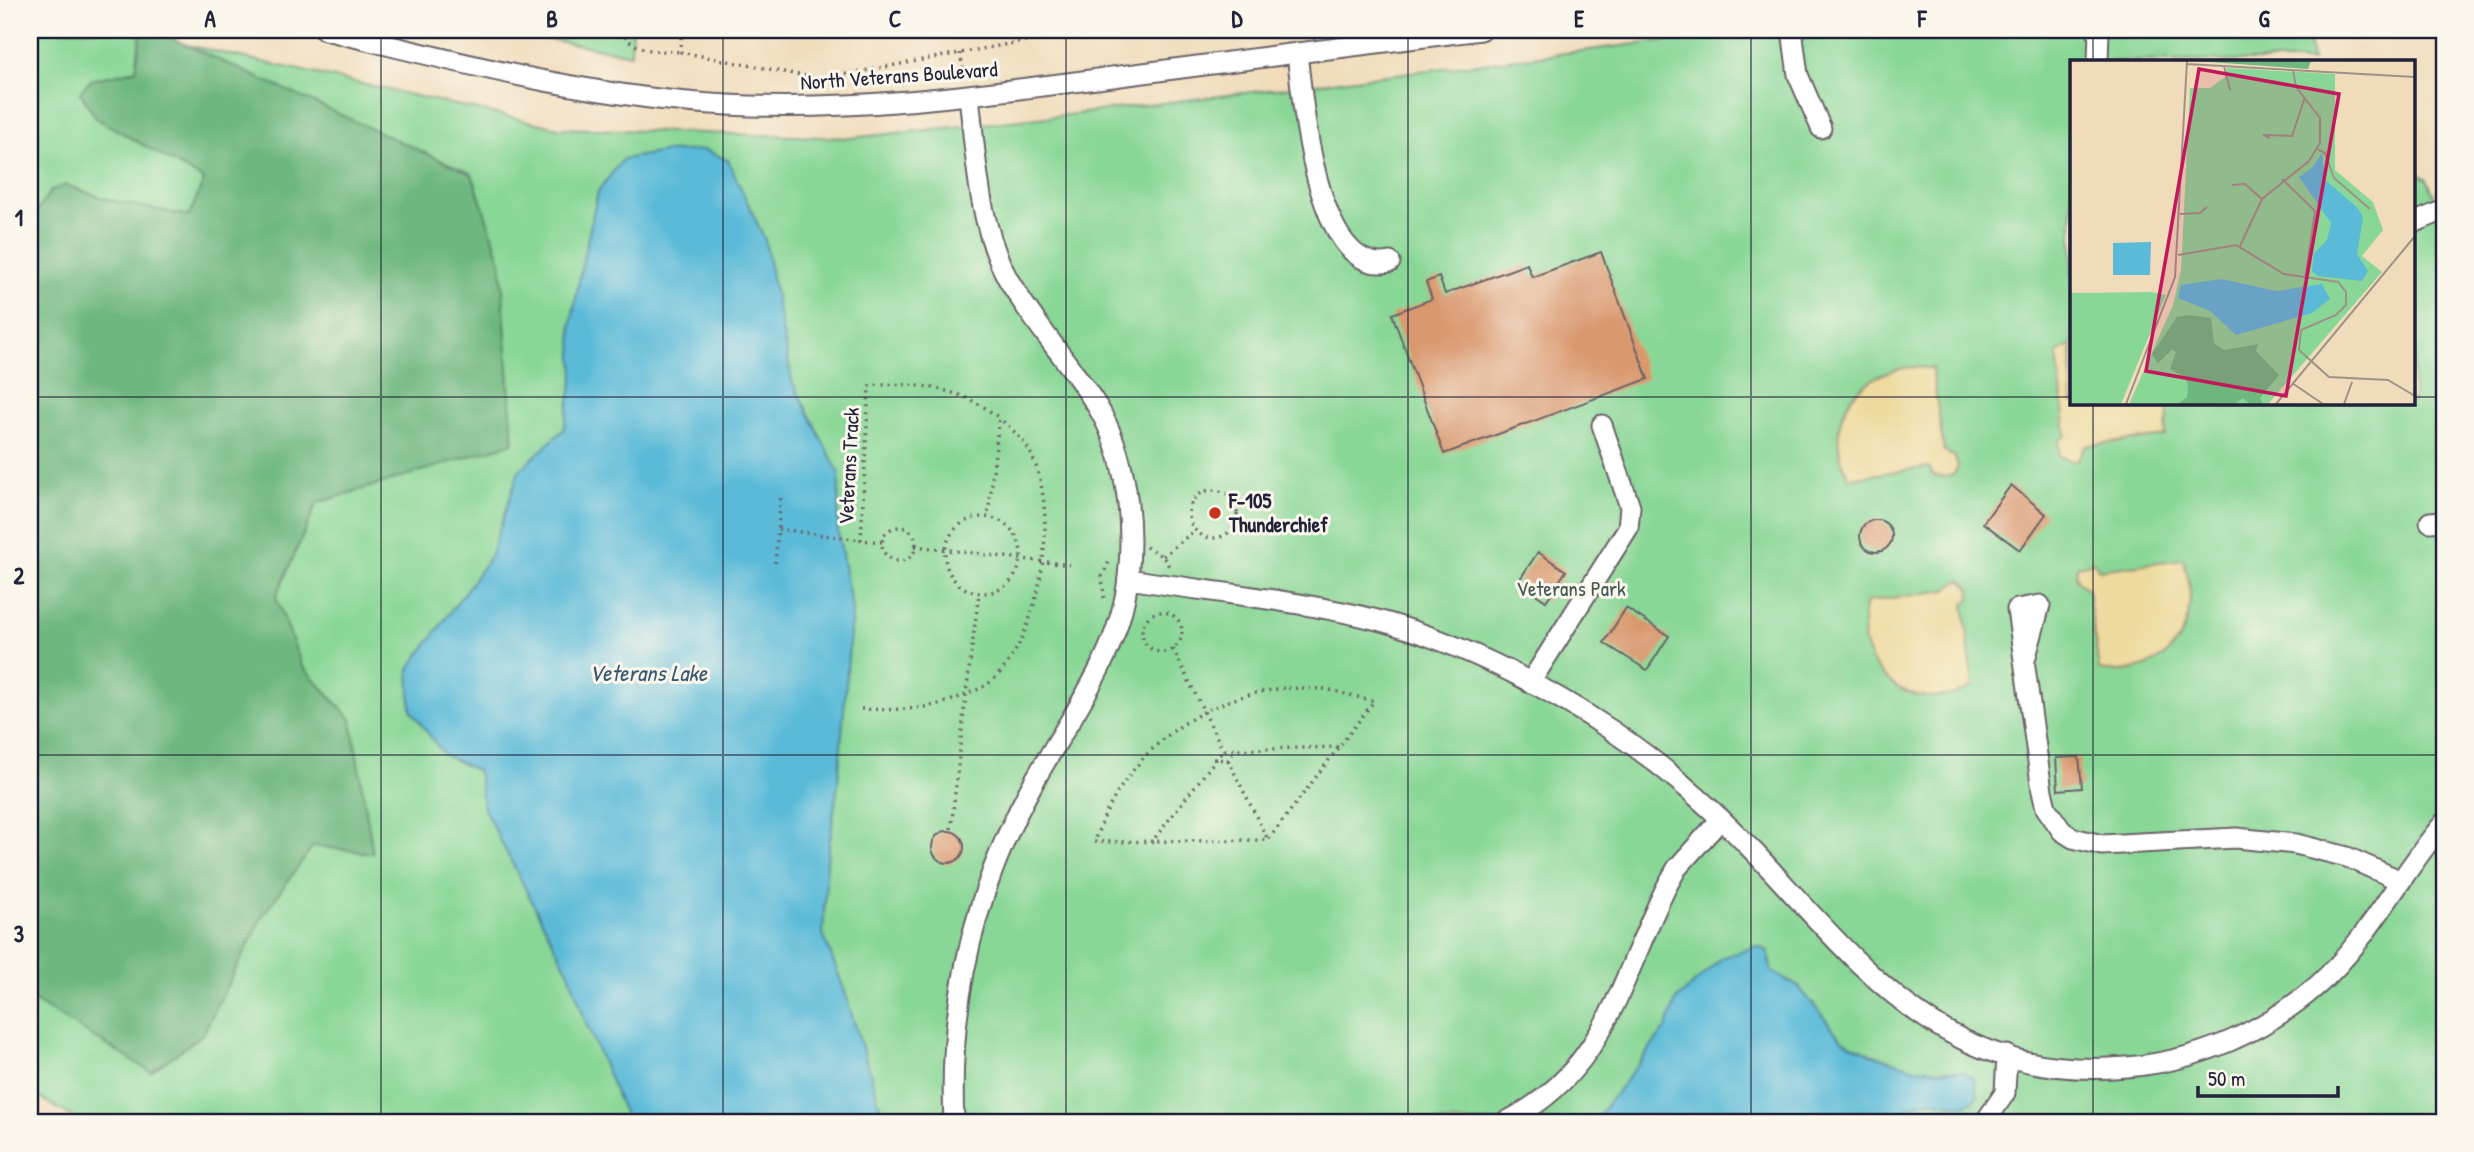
<svg xmlns="http://www.w3.org/2000/svg" width="2474" height="1152" viewBox="0 0 2474 1152" font-family="'Patrick Hand',sans-serif">
  <style>
    .green { fill: #89d796; stroke: #567c68; stroke-width: 2 }
    .forest { fill: #6eb87f; stroke: #486d5d; stroke-width: 2 }
    .sand { fill: #eeda9e; stroke: #887e6c; stroke-width: 2 }
    .water { fill: #5abad8; stroke: #3e6e8a; stroke-width: 2 }
    .building { fill: #d9986e }
    .lines { fill: none; stroke-linecap: round; stroke-linejoin: round }
    .minor-casing { stroke: #6a6367; stroke-width: 23 }
    .path { stroke: #6a6367; stroke-width: 3.5; stroke-dasharray: 2 5; stroke-linecap: butt }
    .minor { stroke: #fff; stroke-width: 19 }
    .grid { fill: none; stroke: #22223b; stroke-width: 2; stroke-opacity: 0.55 }
    .poi-dot { fill: #c8321e; stroke: #fbf7ec; stroke-width: 2.5 }
    .labels { text-anchor: middle; stroke-width: 6; stroke-linejoin: round; paint-order: stroke }
    .street-label { font-size: 21px; fill: #22223b; stroke: #fbf7ec }
    .poi-label { font-size: 21px; font-weight: bold; fill: #22223b; stroke: #fbf7ec; text-anchor: start }
    .park-label { font-size: 21px; fill: #415856; stroke: #fbf7ec }
    .water-label { font-size: 23px; font-style: italic; fill: #365772; stroke: #fbf7ec }
    .inset-road { fill: none; stroke: #9e9287; stroke-width: 2 }
    .view { fill: #c2185b; fill-opacity: 0.15; stroke: #c2185b; stroke-width: 3.5 }
    .inset-edge { fill: none; stroke: #22223b; stroke-width: 3.5 }
    .neatline { fill: none; stroke: #22223b; stroke-width: 2.5 }
    .grid-label { font-size: 23px; text-anchor: middle; font-weight: bold; fill: #22223b }
  </style>
  <rect width="100%" height="100%" fill="#fbf7ec"/>
  <filter id="ink" filterUnits="userSpaceOnUse"><feTurbulence type="fractalNoise" baseFrequency=".0143" numOctaves="2"/><feDisplacementMap in="SourceGraphic" scale="14" xChannelSelector="R" yChannelSelector="G"/><feConvolveMatrix kernelMatrix="1 2 1 2 8 2 1 2 1" color-interpolation-filters="sRGB"/></filter>
  <filter id="wash" filterUnits="userSpaceOnUse"><feTurbulence type="fractalNoise" baseFrequency=".00686" numOctaves="4" result="noise"/><feDisplacementMap in="SourceGraphic" scale="28" xChannelSelector="R" yChannelSelector="G"/><feGaussianBlur stdDeviation="1.57" result="paint"/><feColorMatrix in="noise" values="0 0 0 0 0 0 0 0 0 0 0 0 0 0 0 0 0 1.4 0 .05"/><feComposite in="paint" operator="in"/></filter>
  <g filter="url(#wash)">
    <rect width="100%" height="100%" fill="#f0dcba"/>
    <g class="green">
      <polygon points="30,30 120,30 559,128 850,138 1067,115 1749,30 2307,30 2312,61 2072,61 2072,402 2413,402 2413,171 2427,179 2444,221 2444,1114 2384,1122 81,1122 30,1092"/>
      <polygon points="495,30 632,30 631,54"/>
    </g>
    <polygon class="forest" points="141,30 153,30 472,174 501,261 513,443 317,503 276,597 302,666 351,719 373,853 313,846 262,917 203,1034 151,1072 30,998 30,222 51,190 66,185 109,200 189,216 204,180 96,118 80,92 91,80 136,70"/>
    <g class="sand">
      <polygon points="2071,345 2072,402 2166,403 2168,414 2165,436 2086,446 2077,460 2069,460 2059,456 2059,440 2066,436 2057,353"/>
      <path d="M1912 367 1932 368 1944 451 1955 457 1958 467 1953 475 1943 477 1933 475 1929 467 1849 478C1820 423 1853 373 1912 367Z"/>
      <path d="M2183 559C2206 624 2171 680 2099 670L2088 589C2077 582 2074 579 2077 566L2094 562 2099 570Z"/>
      <path d="M1960 580 1971 589 1970 599 1964 603 1973 686C1912 720 1848 669 1866 602L1946 590Z"/>
    </g>
    <g class="water">
      <polygon points="705,150 728,160 765,240 792,381 839,473 838,532 852,610 838,783 827,861 823,934 844,989 885,1122 628,1122 586,1023 569,973 484,809 478,771 444,755 411,710 409,669 490,557 519,471 564,429 574,374 571,325 581,270 598,191 623,159 663,152"/>
      <path d="M1756 946 1768 951 1771 971 1799 987 1842 1040 1871 1054 1915 1068 1965 1072 1974 1079 1978 1095C1968 1112 1950 1102 1934 1101 1916 1100 1901 1111 1889 1122H1594L1667 1026 1676 1000 1722 958Z"/>
    </g>
    <g id="blocks">
      <g class="building">
        <polygon points="1601,252 1648,379 1444,454 1392,314 1432,299 1426,282 1439,277 1445,294 1527,264 1532,277"/>
        <polygon points="2011,485 2046,514 2020,550 1983,523"/>
        <circle cx="1876" cy="536" r="16"/>
        <polygon points="1538,552 1566,571 1546,601 1518,582"/>
        <polygon points="1626,608 1669,636 1647,670 1604,643"/>
        <polygon points="2079,757 2082,788 2058,790 2056,758"/>
        <circle cx="948" cy="847" r="16"/>
      </g>
    </g>
  </g>
  <g filter="url(#ink)">
    <use href="#blocks" fill-opacity="0" stroke="#6a6367" stroke-width="2"/>
    <g class="lines">
      <g class="minor-casing">
        <g id="minor">
          <path d="M325 30C458 62 591 98 728 105 860 112 990 93 1120 76 1240 60 1361 45 1481 30"/>
          <polyline points="1792,30 1798,75 1821,128"/>
          <path d="M1297 53C1303 102 1316 278 1390 262"/>
          <polyline points="2098,61 2099,30"/>
          <polyline points="2413,223 2444,210"/>
          <polyline points="2430,522 2444,521"/>
          <path d="M1128 579C1205 591 1284 599 1361 616 1448 636 1537 681 1611 730 1663 765 1712 808 1755 853 1866 971 1945 1083 2127 1067 2198 1061 2265 1032 2319 984 2370 938 2400 874 2444 823"/>
          <polyline points="2025,660 2040,605 2017,609 2042,791 2046,808 2062,831 2073,838 2102,845 2236,838 2296,844 2347,857 2401,881"/>
          <polyline points="1530,683 1628,528 1630,507 1602,425"/>
          <path d="M954 1122C948 1000 976 884 1036 778 1072 714 1120 653 1128 578 1134 522 1127 455 1097 406 1070 363 1034 324 1008 279 978 225 976 156 969 96"/>
          <path d="M1505 1122C1607 1072 1620 978 1667 886L1677 868 1721 819"/>
          <polyline points="1985,1122 2005,1093 2007,1055"/>
        </g>
      </g>
      <g class="path">
        <path d="M621 30C634 54 656 50 681 52"/>
        <polyline points="681,30 681,52 820,79 1084,30"/>
        <polyline points="960,53 965,78"/>
        <circle cx="1213" cy="514" r="24"/>
        <circle cx="983" cy="555" r="38"/>
        <circle cx="899" cy="544" r="17"/>
        <polyline points="778,529 861,540"/>
        <path d="M882 542 861 540 869 386C915 381 963 388 999 418L988 517"/>
        <polyline points="915,546 1071,565"/>
        <polyline points="1146,547 1163,557 1169,566"/>
        <polyline points="1163,556 1194,531"/>
        <polyline points="775,563 781,495"/>
        <polyline points="1104,598 1102,577 1110,559"/>
        <circle cx="1162" cy="632" r="20"/>
        <polyline points="1173,649 1223,750"/>
        <path d="M1288 688 1326 689 1374 701 1268 840 1094 842C1124 756 1195 696 1288 688Z"/>
        <path d="M861 709C898 710 932 711 966 694L979 593"/>
        <polyline points="1213,759 1228,760 1235,748"/>
        <polyline points="1228,760 1268,840"/>
        <path d="M951 829 966 694C976 690 986 687 994 679 1042 634 1060 512 1031 454 1024 440 1011 428 999 418"/>
        <polyline points="1151,843 1223,750 1340,747"/>
      </g>
      <use href="#minor" class="minor"/>
    </g>
  </g>
  <path class="grid" d="M381 30V1122M723 30V1122M1066 30V1122M1408 30V1122M1751 30V1122M2093 30V61M30 397H2072M2413 397H2444M2093 402V1122M30 755H2444"/>
  <circle class="poi-dot" cx="1215" cy="513" r="7"/>
  <g class="labels">
    <g class="street-label">
      <text transform="translate(899 76) rotate(-4)" y="7">North Veterans Boulevard</text>
      <text transform="translate(849 466) rotate(-87)" y="7">Veterans Track</text>
    </g>
    <g class="poi-label">
      <text x="1229" y="508">F-105<tspan x="1229" dy="24">Thunderchief</tspan></text>
    </g>
    <g class="park-label">
      <text x="1571" y="596">Veterans Park</text>
    </g>
    <g class="water-label">
      <text x="648" y="681">Veterans Lake</text>
    </g>
  </g>
  <g transform="translate(2070 60)">
    <rect width="345" height="345" fill="#f0dcba"/>
    <path d="M157 8 265 14V110L303 142 313 170 292 196 312 212 198 344H59L103 245 111 210 120 28H140L155 17ZM82 232 96 235 51 344H0V233Z" fill="#89d796"/>
    <path d="M125 1H241L238 9ZM118 255 141 258 144 283 154 290 188 284 186 291 209 315 190 338 193 344H180L173 338 165 344H108L117 337 118 326 116 318 100 309 106 292 102 290 88 303 82 294 107 257Z" fill="#6eb87f"/>
    <path d="M252 93 255 120 288 148 293 158 287 194 298 211 292 221 248 216 242 211 244 193 257 180 261 163 229 117 242 108ZM81 182 80 215H43V183ZM151 219 207 231 252 224 260 239 242 253 166 275 140 251 108 238 111 225Z" fill="#5abad8"/>
    <path class="inset-road" d="M117 4 345 17M154 6 160 30M200 78 193 75 222 76 235 37M247 89 255 93 264 118 300 149M212 119 245 151 235 219M162 125 175 124 192 139M110 154 130 153 137 147M170 186 192 139 239 101 250 83V58L226 27 223 10M108 195 166 185 214 214 268 222 276 232V245L266 255 231 270 229 290 259 317 318 320 345 336M222 323 253 344M56 344 105 217 117 1M206 344 345 176M274 344 282 322"/>
    <path class="view" d="M129 9 269 34 216 336 76 311Z"/>
    <rect width="345" height="345" class="inset-edge"/>
  </g>
  <rect width="2474" height="1152" fill="none" stroke="#fbf7ec" stroke-width="77"/>
  <path d="M2198 1086v10h140v-10" fill="none" stroke="#22223b" stroke-width="3.5"/>
  <text x="2208" y="1086" font-size="21" fill="#22223b" stroke="#fbf7ec" stroke-width="5" paint-order="stroke">50 m</text>
  <rect x="38" y="38" width="2398" height="1076" class="neatline"/>
  <g class="grid-label">
    <text x="210" y="27">A</text>
    <text x="552" y="27">B</text>
    <text x="895" y="27">C</text>
    <text x="1237" y="27">D</text>
    <text x="1579" y="27">E</text>
    <text x="1922" y="27">F</text>
    <text x="2264" y="27">G</text>
    <text x="19" y="226">1</text>
    <text x="19" y="584">2</text>
    <text x="19" y="942">3</text>
  </g>
</svg>
